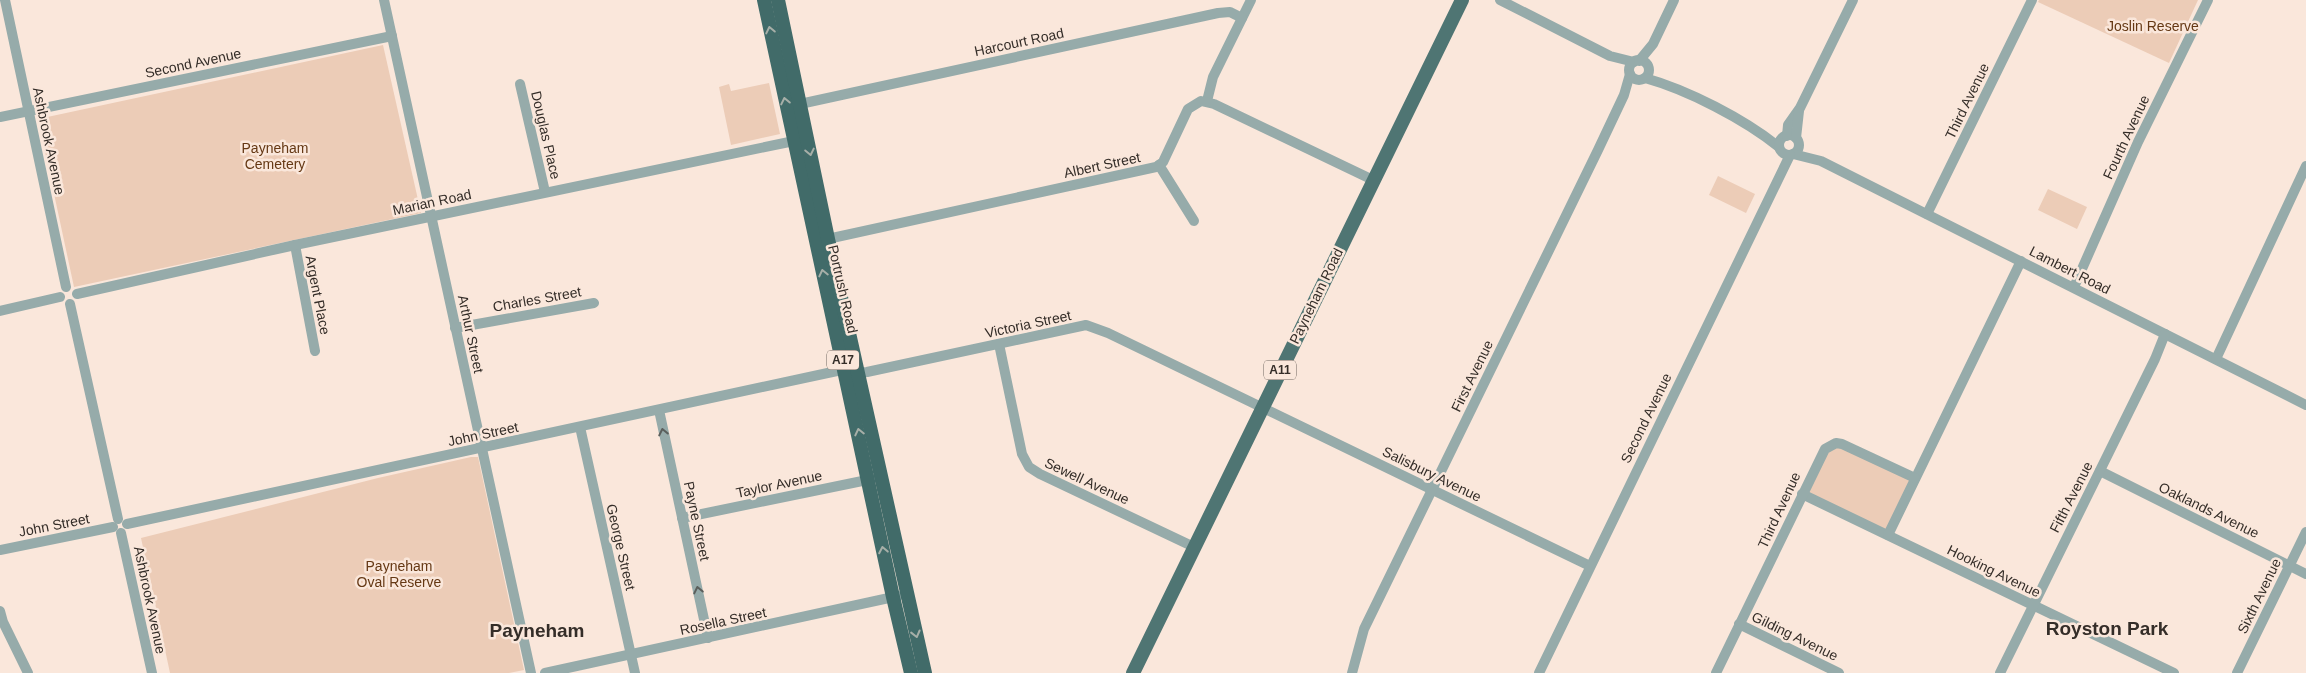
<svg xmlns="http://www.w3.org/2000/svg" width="2306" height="673" viewBox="0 0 2306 673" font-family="Arial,sans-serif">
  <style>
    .green { fill: #ecccb7 }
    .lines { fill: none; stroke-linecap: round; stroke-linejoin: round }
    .minor { stroke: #96abaa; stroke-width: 10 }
    .primary { stroke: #4f7573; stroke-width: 14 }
    .trunk { stroke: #416b69; stroke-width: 14 }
    .oneway { stroke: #a7afa8 }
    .oneway2 { stroke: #5b5f5c }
    .labels { text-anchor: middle; stroke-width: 5; stroke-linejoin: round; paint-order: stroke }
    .shield { fill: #fae7db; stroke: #6f655e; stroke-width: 1 }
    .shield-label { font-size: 12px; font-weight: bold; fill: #342d28 }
    .park-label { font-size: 14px; fill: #653814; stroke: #fae7db }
    .street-label { font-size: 14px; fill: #342d28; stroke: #fae7db }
    .district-label { font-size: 19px; font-weight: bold; fill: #342d28; stroke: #fae7db }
  </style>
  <rect width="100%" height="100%" fill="#fae7db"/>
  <g class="green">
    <polygon points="2039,0 2198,0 2169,63 2038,2"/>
    <polygon points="383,45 421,213 74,287 38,119"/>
    <polygon points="769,83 780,134 731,145 719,87 729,84 731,91"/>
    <polygon points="1718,176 1755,194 1746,213 1709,195"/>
    <polygon points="2048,189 2087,207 2077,229 2038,210"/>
    <polygon points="1836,443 1915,478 1888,535 1802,494 1818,459"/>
    <polygon points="471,457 478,457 524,670 509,673 170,673 141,538 378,478"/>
  </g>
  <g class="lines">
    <g class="minor">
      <polyline points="5,0 66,287"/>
      <polyline points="384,0 531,673"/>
      <polyline points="1500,0 1610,56 1634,62"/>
      <circle cx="1639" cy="70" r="10"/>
      <polyline points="1639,61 1653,44 1674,0"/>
      <path d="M1645 78C1688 90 1744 119 1779 147"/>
      <polyline points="520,84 545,192"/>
      <polyline points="1207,101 1213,77 1251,0"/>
      <polyline points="800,104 1218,13 1230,12 1242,18"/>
      <polyline points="0,117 392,36"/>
      <circle cx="1789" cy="145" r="10"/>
      <polyline points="1787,136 1788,125 1800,108 1853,0"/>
      <polyline points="1796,138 1799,111"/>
      <polyline points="1793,154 1821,161 2306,405"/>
      <polyline points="1159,165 1194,221"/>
      <polyline points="1927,214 2032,0"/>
      <polyline points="823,240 1156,167 1163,162 1188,109 1201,101 1214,104 1373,180"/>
      <polyline points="295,245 315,351"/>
      <polyline points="2074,287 2138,142 2208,0"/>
      <polyline points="77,294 295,245 794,141"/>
      <polyline points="70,304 118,519"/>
      <polyline points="0,311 60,297"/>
      <polyline points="455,328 594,303"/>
      <polyline points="999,344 1022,454 1029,467 1040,474 1194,547"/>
      <polyline points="2216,359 2306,166"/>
      <polyline points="659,410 708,638"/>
      <polyline points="580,427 635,673"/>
      <polyline points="2100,471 2306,574"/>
      <polyline points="1802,494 2174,673"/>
      <polyline points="682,518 872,479"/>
      <path d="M127 524 837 371C848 369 856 374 867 372L1086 325 1108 333 1590 566"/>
      <polyline points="121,533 152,673"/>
      <polyline points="1888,535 2021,261"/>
      <polyline points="0,550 113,527"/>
      <polyline points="0,611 3,622 28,673"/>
      <polyline points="1739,624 1839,673"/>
      <polyline points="545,673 898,596"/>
      <polyline points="1352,673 1364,629 1598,150 1624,95 1630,74"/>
      <polyline points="1539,673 1790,155"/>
      <polyline points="1716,673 1825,449 1836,443 1842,444 1915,478"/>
      <polyline points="2000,673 2155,359 2165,334"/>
      <polyline points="2237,673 2306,532"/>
    </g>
    <polyline class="primary" points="1133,673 1462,0"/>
    <g class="trunk">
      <polyline points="764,0 893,597 911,673"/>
      <polyline points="778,0 828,239 925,673"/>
    </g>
  </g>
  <defs><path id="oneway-chevron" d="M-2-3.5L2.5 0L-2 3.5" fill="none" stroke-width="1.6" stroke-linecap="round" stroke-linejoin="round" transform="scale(1.25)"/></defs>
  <g class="oneway">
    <use href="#oneway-chevron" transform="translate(770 30) rotate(-102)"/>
    <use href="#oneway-chevron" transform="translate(785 101) rotate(-102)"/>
    <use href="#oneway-chevron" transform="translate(810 152) rotate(78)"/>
    <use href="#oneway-chevron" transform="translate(823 273) rotate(-103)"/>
    <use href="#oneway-chevron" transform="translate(859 432) rotate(-103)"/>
    <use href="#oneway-chevron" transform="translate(883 550) rotate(-101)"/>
    <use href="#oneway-chevron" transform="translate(916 634) rotate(76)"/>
  </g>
  <g class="oneway2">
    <use href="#oneway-chevron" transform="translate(663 432) rotate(-102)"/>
    <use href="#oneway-chevron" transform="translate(698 590) rotate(-102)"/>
  </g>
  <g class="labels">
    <g class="shield">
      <rect x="827" y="350.5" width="32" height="19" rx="4"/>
      <rect x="1264" y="360.5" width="32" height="19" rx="4"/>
    </g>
    <g class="shield-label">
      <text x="843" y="364">A17</text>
      <text x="1280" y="374">A11</text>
    </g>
    <g class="park-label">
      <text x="2153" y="31">Joslin Reserve</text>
      <text x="275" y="153">Payneham<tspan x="275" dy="16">Cemetery</tspan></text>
      <text x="399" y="571">Payneham<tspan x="399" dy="16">Oval Reserve</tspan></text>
    </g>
    <g class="street-label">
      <text transform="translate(1019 42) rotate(-12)" y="5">Harcourt Road</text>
      <text transform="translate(193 63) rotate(-12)" y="5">Second Avenue</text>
      <text transform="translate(1967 101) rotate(-64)" y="5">Third Avenue</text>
      <text transform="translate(546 135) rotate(77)" y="5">Douglas Place</text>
      <text transform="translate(2126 137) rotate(-65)" y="5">Fourth Avenue</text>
      <text transform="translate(49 141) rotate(78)" y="5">Ashbrook Avenue</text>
      <text transform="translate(1102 165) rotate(-12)" y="5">Albert Street</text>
      <text transform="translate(432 202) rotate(-12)" y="5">Marian Road</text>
      <text transform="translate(2070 270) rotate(27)" y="5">Lambert Road</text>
      <text transform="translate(843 289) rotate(77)" y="5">Portrush Road</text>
      <text transform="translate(318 295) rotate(79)" y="5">Argent Place</text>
      <text transform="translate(1316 296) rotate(-64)" y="5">Payneham Road</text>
      <text transform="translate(537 299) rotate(-10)" y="5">Charles Street</text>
      <text transform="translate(1028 324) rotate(-12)" y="5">Victoria Street</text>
      <text transform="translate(471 334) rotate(78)" y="5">Arthur Street</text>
      <text transform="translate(1472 376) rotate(-64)" y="5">First Avenue</text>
      <text transform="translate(1646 418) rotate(-64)" y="5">Second Avenue</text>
      <text transform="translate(483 434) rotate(-12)" y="5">John Street</text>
      <text transform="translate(1432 474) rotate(26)" y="5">Salisbury Avenue</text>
      <text transform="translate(1087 481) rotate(25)" y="5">Sewell Avenue</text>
      <text transform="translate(779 484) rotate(-12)" y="5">Taylor Avenue</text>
      <text transform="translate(2071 497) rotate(-63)" y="5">Fifth Avenue</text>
      <text transform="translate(1779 510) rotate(-65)" y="5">Third Avenue</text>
      <text transform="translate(2209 510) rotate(26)" y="5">Oaklands Avenue</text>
      <text transform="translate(697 521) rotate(78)" y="5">Payne Street</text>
      <text transform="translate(54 525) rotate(-11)" y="5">John Street</text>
      <text transform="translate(621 547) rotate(77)" y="5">George Street</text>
      <text transform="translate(1994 571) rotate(26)" y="5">Hooking Avenue</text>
      <text transform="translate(2259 596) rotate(-64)" y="5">Sixth Avenue</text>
      <text transform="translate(150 600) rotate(78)" y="5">Ashbrook Avenue</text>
      <text transform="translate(723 621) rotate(-12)" y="5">Rosella Street</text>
      <text transform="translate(1795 636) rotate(26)" y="5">Gilding Avenue</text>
    </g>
    <g class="district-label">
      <text x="2107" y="635">Royston Park</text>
      <text x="537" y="637">Payneham</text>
    </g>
  </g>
</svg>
